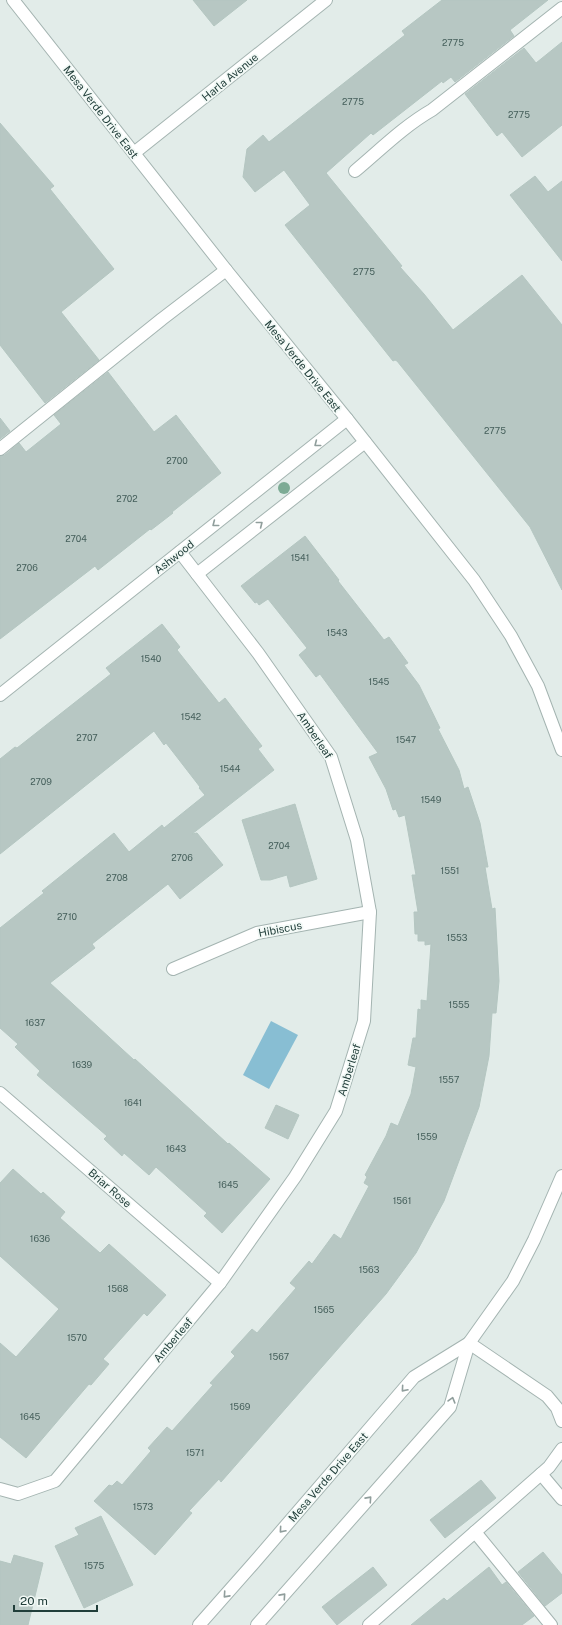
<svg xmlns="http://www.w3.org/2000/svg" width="562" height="1625" viewBox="0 0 562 1625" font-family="'Public Sans',sans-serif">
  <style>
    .water { fill: #88bed3 }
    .building { fill: #b7c7c3; stroke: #b4c6c1 }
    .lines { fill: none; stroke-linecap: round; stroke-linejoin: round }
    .minor-casing { stroke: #a4b4b1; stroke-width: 14 }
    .minor { stroke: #fff; stroke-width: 12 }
    .tree { fill: #7dab95 }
    .oneway { stroke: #909e9c }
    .labels { text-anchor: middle; stroke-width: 3.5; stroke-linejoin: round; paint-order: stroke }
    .number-label { font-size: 9px; fill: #46605c }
    .street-label { font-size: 11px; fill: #213e3a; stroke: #f2f9f6 }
  </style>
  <rect width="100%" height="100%" fill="#e2ece9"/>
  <polygon class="water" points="271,1021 298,1035 269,1089 243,1075"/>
  <g class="building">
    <polygon points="193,0 247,0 214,26"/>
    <polygon points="442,0 548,0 510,30 514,36 455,82 451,77 443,83 442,81 373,135 371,133 326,173 402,266 400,267 424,294 453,330 522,275 562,325 562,590 530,527 397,361 395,360 393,361 285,225 310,205 284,170 255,192 243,177 247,149 263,135 269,142 405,35 402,31"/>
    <polygon points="562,42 562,125 522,157 502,132 497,136 465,94 524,48 536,63"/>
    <polygon points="0,123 54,186 50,189 114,269 61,312 99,360 45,403 0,345"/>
    <polygon points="535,176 548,192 562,181 562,261 510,195"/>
    <polygon points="108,372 154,432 176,415 221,473 172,512 173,513 151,530 150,529 98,570 95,566 0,639 0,456 5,455 19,443 26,452 61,424 54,415"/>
    <polygon points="0,418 10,431 0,439"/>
    <polygon points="305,536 339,580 338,581 384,640 389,637 408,663 404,665 419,685 440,728 438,729 459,770 464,789 468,787 480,823 488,867 485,867 492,909 495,908 499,981 496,1013 492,1013 489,1056 479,1107 444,1201 416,1253 386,1294 221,1482 219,1479 189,1511 192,1513 155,1555 94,1501 109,1485 112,1486 117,1481 122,1485 151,1451 148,1448 167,1427 172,1431 213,1385 210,1383 235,1356 231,1352 252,1329 257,1333 296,1288 290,1283 309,1261 312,1264 334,1234 341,1239 369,1186 364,1183 367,1177 365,1175 386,1136 391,1123 398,1126 411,1094 416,1067 408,1065 413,1038 416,1038 418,1009 421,1010 421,1000 427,1001 431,944 425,945 425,941 418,941 418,934 415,934 414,912 418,912 412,875 416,875 405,815 399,817 396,809 393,810 386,789 369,757 378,753 320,674 316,677 299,655 307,648 268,599 259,605 257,602 255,603 241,586"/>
    <polygon points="162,624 180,647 177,650 219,703 225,698 238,715 262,746 258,749 274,770 192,834 197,833 223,865 180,899 168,884 92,944 95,948 50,983 134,1060 135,1059 228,1144 229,1143 270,1179 222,1233 204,1216 207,1213 156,1167 149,1175 124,1153 122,1156 104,1139 107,1136 37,1075 40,1071 15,1047 18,1044 0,1028 0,928 44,893 42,891 114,833 129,852 162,825 164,828 205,795 199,788 200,787 166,743 164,745 154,731 0,854 0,759 15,747 17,748 111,674 106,668"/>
    <polygon points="295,804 317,879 290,887 287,875 270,880 261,880 242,820"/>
    <polygon points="276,1105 299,1115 288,1139 265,1128"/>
    <polygon points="13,1169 41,1194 43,1192 65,1212 60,1218 100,1253 109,1244 166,1295 147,1316 144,1313 103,1359 109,1364 91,1385 89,1384 26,1458 0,1437 0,1343 16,1357 59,1309 0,1256 0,1183"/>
    <polygon points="481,1480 496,1498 445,1538 430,1520"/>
    <polygon points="101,1516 133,1585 84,1608 55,1546 79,1535 75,1528"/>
    <polygon points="543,1552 562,1575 562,1593 545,1606 518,1572"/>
    <polygon points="14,1555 43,1563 28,1625 0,1625 0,1561 11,1564"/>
    <polygon points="373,1567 387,1585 337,1625 322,1607"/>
    <polygon points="489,1567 502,1585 506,1582 534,1616 522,1625 411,1625 444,1598 447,1601"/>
  </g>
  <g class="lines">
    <g class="minor-casing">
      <g id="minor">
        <polyline points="13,0 226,270 347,419 474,580 511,636 538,686 562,750"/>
        <polyline points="134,153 326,0"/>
        <path d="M355 171C380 150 404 126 432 110L562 8"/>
        <polyline points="0,449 162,319 226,270"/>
        <polyline points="197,574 365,442"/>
        <polyline points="0,695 347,419"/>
        <polyline points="173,969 257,933 370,912"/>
        <polyline points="0,1093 220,1283"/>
        <polyline points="469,1343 547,1396 557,1408 562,1421"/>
        <polyline points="541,1474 562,1499"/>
        <polyline points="0,1489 18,1494 55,1481 220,1283 295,1177 336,1111 364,1021 370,912 357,840 331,757 258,653 180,552"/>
        <polyline points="475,1532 551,1625"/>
        <polyline points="199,1625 252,1565 414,1377 469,1343"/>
        <polyline points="257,1625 450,1407 469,1343 513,1281 534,1240 562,1176"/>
        <polyline points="369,1625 549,1467 562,1449"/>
      </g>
    </g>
    <use href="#minor" class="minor"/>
  </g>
  <circle class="tree" cx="284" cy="488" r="6"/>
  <defs><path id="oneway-chevron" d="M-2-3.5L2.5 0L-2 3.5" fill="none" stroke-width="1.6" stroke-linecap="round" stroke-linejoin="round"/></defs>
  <g class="oneway">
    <use href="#oneway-chevron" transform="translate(317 444) rotate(142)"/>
    <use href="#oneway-chevron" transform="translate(215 524) rotate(142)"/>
    <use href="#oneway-chevron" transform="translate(260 524) rotate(-38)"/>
    <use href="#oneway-chevron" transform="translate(404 1389) rotate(131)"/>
    <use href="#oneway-chevron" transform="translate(452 1400) rotate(-74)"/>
    <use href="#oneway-chevron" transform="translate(369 1499) rotate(-48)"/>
    <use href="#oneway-chevron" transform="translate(282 1530) rotate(131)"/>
    <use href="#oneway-chevron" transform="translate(226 1595) rotate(132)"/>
    <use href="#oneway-chevron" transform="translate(283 1596) rotate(-48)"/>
  </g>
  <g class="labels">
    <g class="number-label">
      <text x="453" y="46">2775</text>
      <text x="353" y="105">2775</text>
      <text x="519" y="118">2775</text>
      <text x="364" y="275">2775</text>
      <text x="495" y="434">2775</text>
      <text x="177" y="464">2700</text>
      <text x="127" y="502">2702</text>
      <text x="76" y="542">2704</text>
      <text x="300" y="561">1541</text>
      <text x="27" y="571">2706</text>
      <text x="337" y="636">1543</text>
      <text x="151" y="662">1540</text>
      <text x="379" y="685">1545</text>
      <text x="191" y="720">1542</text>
      <text x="87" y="741">2707</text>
      <text x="406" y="743">1547</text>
      <text x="230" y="772">1544</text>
      <text x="41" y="785">2709</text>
      <text x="431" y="803">1549</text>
      <text x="279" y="849">2704</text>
      <text x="182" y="861">2706</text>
      <text x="450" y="874">1551</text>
      <text x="117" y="881">2708</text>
      <text x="67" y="920">2710</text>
      <text x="457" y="941">1553</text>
      <text x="459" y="1008">1555</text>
      <text x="35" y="1026">1637</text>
      <text x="82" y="1068">1639</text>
      <text x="449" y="1083">1557</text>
      <text x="133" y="1106">1641</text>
      <text x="427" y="1140">1559</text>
      <text x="176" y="1152">1643</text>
      <text x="228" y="1188">1645</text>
      <text x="402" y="1204">1561</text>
      <text x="40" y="1242">1636</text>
      <text x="369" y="1273">1563</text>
      <text x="118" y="1292">1568</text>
      <text x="324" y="1313">1565</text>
      <text x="77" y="1341">1570</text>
      <text x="279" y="1360">1567</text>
      <text x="240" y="1410">1569</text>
      <text x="30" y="1420">1645</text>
      <text x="195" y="1456">1571</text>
      <text x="143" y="1510">1573</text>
      <text x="94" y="1569">1575</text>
    </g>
    <g class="street-label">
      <text transform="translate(230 77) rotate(-39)" y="4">Harla Avenue</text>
      <text transform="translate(101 112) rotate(52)" y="4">Mesa Verde Drive East</text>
      <text transform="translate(303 366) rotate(51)" y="4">Mesa Verde Drive East</text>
      <text transform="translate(174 557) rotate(-38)" y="4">Ashwood</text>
      <text transform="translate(315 735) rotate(56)" y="4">Amberleaf</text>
      <text transform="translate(280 929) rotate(-11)" y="4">Hibiscus</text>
      <text transform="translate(349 1070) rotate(-73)" y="4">Amberleaf</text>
      <text transform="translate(110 1188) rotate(41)" y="4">Briar Rose</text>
      <text transform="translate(173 1340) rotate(-50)" y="4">Amberleaf</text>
      <text transform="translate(328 1477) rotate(-49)" y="4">Mesa Verde Drive East</text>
    </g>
  </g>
  <path d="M14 1605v6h83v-6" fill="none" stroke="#213e3a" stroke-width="2"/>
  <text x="20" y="1605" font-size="12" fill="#213e3a" stroke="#f2f9f6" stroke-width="3" paint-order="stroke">20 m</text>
</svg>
